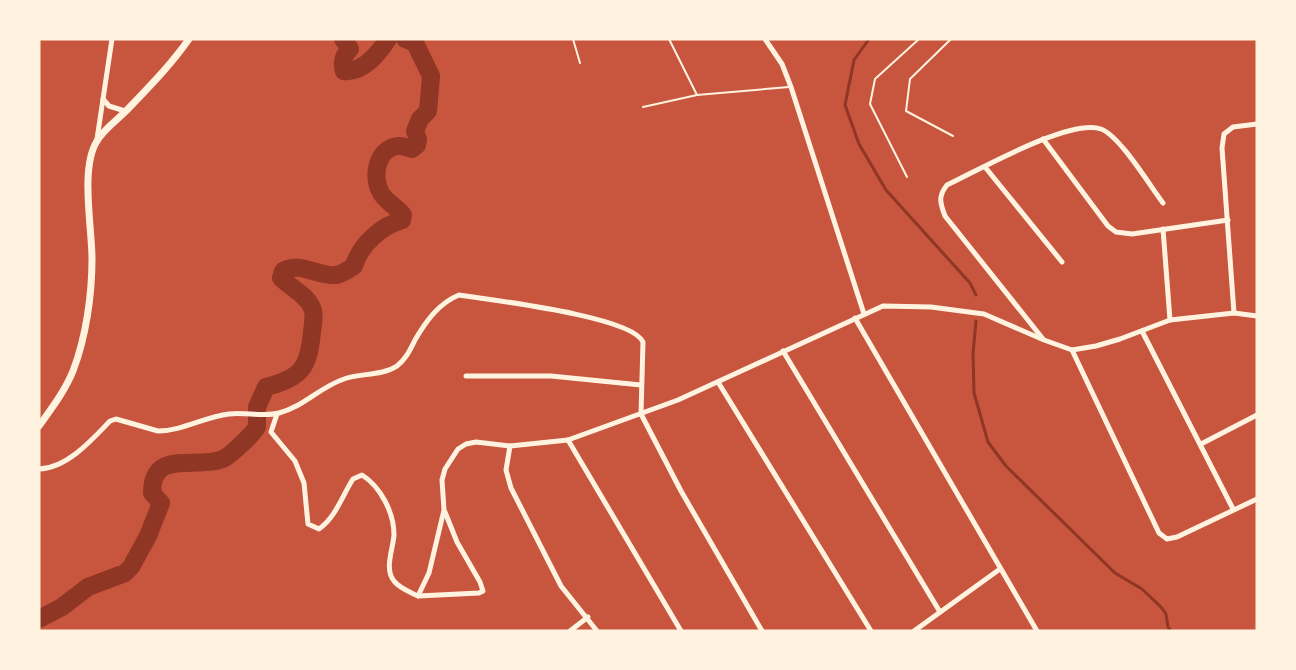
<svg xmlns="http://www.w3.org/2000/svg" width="1296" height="670" viewBox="0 0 1296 670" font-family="'PT Sans Narrow',sans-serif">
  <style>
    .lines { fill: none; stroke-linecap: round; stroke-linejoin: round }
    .stream { stroke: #8f3625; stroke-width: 3 }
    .river { stroke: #8f3625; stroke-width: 18 }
    .service { stroke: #fff3e0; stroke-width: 2 }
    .minor { stroke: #fff3e0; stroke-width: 5 }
    .secondary { stroke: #fff3e0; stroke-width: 7 }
  </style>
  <rect width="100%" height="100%" fill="#c8553d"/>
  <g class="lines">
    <g class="stream">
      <polyline points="869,39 854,60 845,105 859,144 886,190 970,283 976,295"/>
      <polyline points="976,321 973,353 974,393 988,442 1006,466 1115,573 1142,589 1161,607 1166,614 1168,627 1171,631"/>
    </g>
    <g class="river">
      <path d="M343 39 350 49C344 54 341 63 344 71 363 73 378 54 388 39"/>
      <path d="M39 619 62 607 88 587 125 573 131 567 148 536 161 503 152 493C152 448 196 470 223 459 230 456 253 434 257 427V407L266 387C302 378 309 367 312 331 313 324 315 314 312 308 307 295 291 288 281 278L283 271C300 261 318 277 336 275 342 274 349 269 354 266 360 245 381 226 402 220L403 215C396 206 384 201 380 191 372 176 377 147 399 146 402 145 408 148 412 149L417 145 418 139 415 131 420 119 428 111 431 76 415 43 405 39"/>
    </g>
    <g class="service">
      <polyline points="573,39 580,63"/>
      <polyline points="669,39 697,95"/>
      <polyline points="951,39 910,79 906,111 953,136"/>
      <polyline points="643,107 697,95 789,87"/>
      <polyline points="907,177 870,104 875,79 919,39"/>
    </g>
    <g class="minor">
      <polyline points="765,39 782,64 791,87 864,314"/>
      <polyline points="103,99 109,106 125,111"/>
      <polyline points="97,139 112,39"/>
      <polyline points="1043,139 1108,226 1116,232 1132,234 1228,220"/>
      <polyline points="985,167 1062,262"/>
      <polyline points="1163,229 1170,320"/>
      <polyline points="1234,313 1222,148 1224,134 1233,127 1257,124"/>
      <polyline points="855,318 1037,631"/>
      <polyline points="1142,331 1233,509"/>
      <path d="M1043 339 945 216C940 203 938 196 947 185 979 170 1070 118 1101 129 1120 136 1150 186 1163 203"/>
      <polyline points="1072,350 1159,533 1167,539 1177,537 1257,499"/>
      <polyline points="783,351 940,612"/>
      <polyline points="466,376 551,376 641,385"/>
      <polyline points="718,382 871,631"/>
      <path d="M277 414 271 432 295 461 304 483 308 524 319 529C336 517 342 496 353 479L362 475C381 487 394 513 394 535 393 549 384 569 394 581 399 588 410 592 418 596L429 573 444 510 442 480 445 469 458 449 466 444 476 442 510 446 568 440 678 400 883 306 931 307 984 314 1044 340 1072 350 1096 346 1120 339 1170 320 1234 313 1257 316"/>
      <polyline points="568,440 681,631"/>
      <polyline points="1201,444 1257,415"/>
      <polyline points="510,446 506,470 511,488 561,586 597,631"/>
      <path d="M39 469C67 468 92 440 110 421L116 419 158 431C182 431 204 417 229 414 244 412 265 417 279 413 303 407 320 387 344 379 360 373 382 376 397 366 406 359 410 350 415 340 426 321 439 303 459 295 490 300 632 316 643 342L641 414 681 491 762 631"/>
      <polyline points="418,596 479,593 483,591 480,582 457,542 445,512"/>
      <polyline points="570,631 588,617"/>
      <polyline points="914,631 1000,569"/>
    </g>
    <path class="secondary" d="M39 426C51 409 65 391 73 371 86 337 92 295 92 259 92 227 80 168 97 141 103 130 117 120 126 111 148 88 170 66 189 39"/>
  </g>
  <rect width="1296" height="670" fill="none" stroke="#fff3e0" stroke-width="81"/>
</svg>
